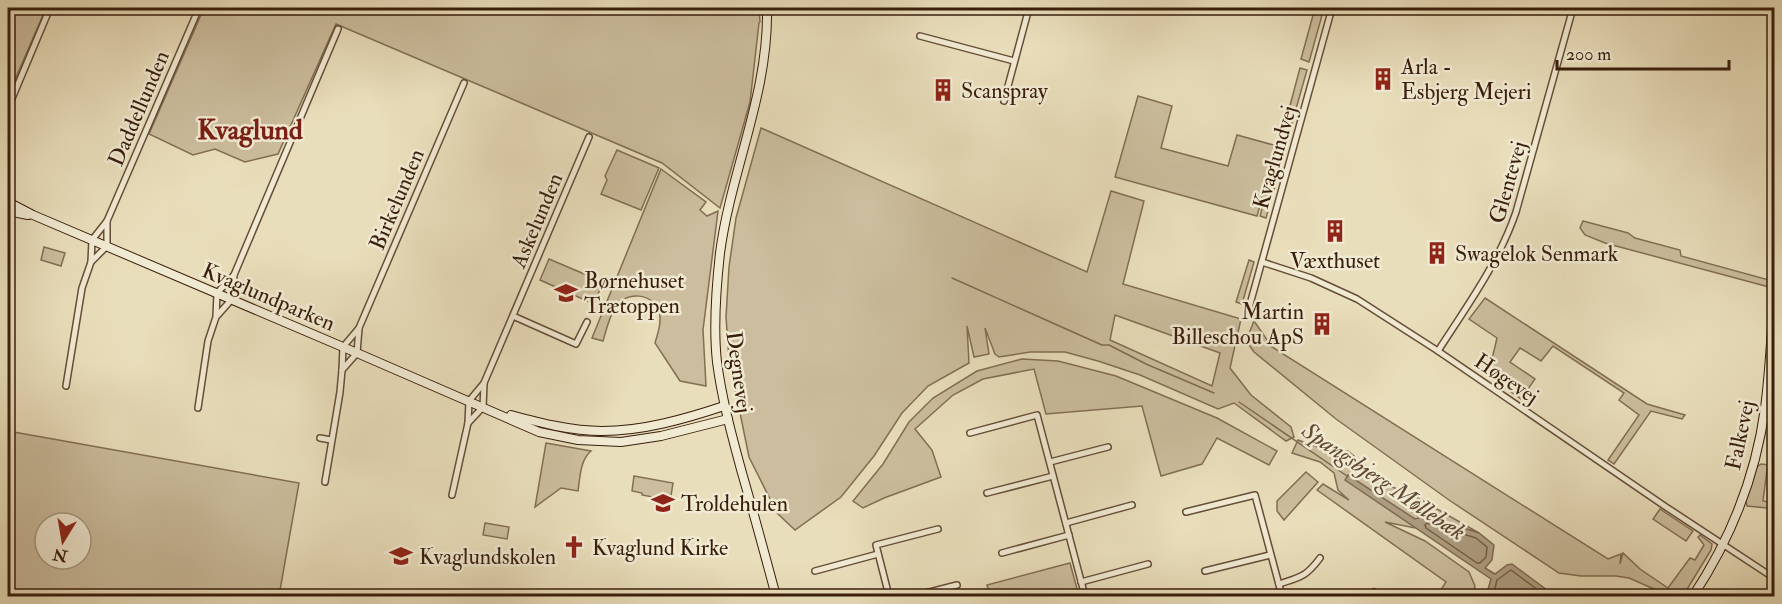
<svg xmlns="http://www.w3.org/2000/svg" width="1782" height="604" viewBox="0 0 1782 604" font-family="'IM FELL Double Pica',serif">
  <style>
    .green { fill: #cbbd9d; stroke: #826e54; stroke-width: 1.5; fill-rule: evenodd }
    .water { fill: #ad9d80; stroke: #7f6a52; stroke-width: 1.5 }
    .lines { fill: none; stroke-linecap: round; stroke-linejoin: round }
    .shore { stroke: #735e46; stroke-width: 1.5 }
    .stream { stroke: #7f6a52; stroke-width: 1.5 }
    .street-casing { stroke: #654e38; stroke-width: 8 }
    .secondary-casing { stroke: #391e0c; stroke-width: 10 }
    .street { stroke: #f1ead3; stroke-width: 5 }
    .secondary { stroke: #f1ead3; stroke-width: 8 }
    .labels { text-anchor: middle; stroke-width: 5; stroke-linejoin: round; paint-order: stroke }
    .poi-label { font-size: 22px; fill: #391e0c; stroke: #f1ead3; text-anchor: start }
    .street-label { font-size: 22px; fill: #391e0c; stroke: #f1ead3 }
    .water-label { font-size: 24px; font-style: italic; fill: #624a35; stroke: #f1ead3 }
    .district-label { font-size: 28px; font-weight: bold; fill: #7a1f14; stroke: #f1ead3 }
  </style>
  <rect width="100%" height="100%" fill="#e9debb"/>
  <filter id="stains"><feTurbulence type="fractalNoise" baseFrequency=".00333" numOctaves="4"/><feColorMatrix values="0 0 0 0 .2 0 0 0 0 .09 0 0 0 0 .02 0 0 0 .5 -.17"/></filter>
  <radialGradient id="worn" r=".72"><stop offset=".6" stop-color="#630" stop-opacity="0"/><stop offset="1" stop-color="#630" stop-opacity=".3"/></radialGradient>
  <g class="green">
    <polygon points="8,8 46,8 8,96"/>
    <polygon points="204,8 759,8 760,22 759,23 750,102 720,208 662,163 336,24 278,154 245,162 215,149 193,155 149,134"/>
    <polygon points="1315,8 1324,8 1309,62 1301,59"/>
    <polygon points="1300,68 1307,70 1290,130 1284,128"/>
    <polygon points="1138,96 1172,106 1161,148 1228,166 1237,135 1277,146 1257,216 1115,177"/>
    <path d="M761 128 1087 272 1111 191 1144 201 1123 284 1241 319 1230 368 1251 395 1291 427 1294 437 1286 441 1234 403 1218 409 1140 375 1098 361 1065 352H1030L999 357 995 354 985 328 989 354 974 357 967 326 969 363 928 386 902 413 874 456 841 497 795 530 777 513 749 457 729 359 726 317 729 267 736 218ZM1115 315 1220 353 1212 386 1110 340Z"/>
    <polygon points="1281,138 1288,140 1266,218 1260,216"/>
    <polygon points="617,150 659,168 641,210 601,194 607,180 605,176"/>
    <path d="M661 169 706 202 700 210 707 216 718 211 703 330 706 386 680 381 655 343C658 333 662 321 659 311 652 293 627 291 616 306 610 314 606 331 603 341L592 338Z"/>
    <polygon points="1583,221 1628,233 1635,238 1680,250 1681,256 1769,280 1769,287 1605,243 1585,235 1580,228"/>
    <polygon points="44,247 65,253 61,266 41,260"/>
    <polygon points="549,259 603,282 594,304 540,280"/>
    <polygon points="1249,260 1254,262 1242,304 1236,302"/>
    <polygon points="1485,298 1647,404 1685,415 1682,419 1651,411 1614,464 1608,460 1639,415 1619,400 1624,393 1553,346 1541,361 1520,348 1510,362 1535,379 1521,399 1488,376 1497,338 1469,319"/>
    <polygon points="1254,321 1272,347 1608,559 1621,554 1620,564 1623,553 1640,569 1668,588 1690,558 1695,560 1704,545 1698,537 1700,535 1712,544 1711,550 1683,596 1670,596 1629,578 1616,576 1581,576 1559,573 1449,500 1336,419 1254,352 1246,341"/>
    <polygon points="1022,359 1058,361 1116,376 1217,418 1277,451 1269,465 1217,438 1202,464 1161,476 1142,406 1046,414 1034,369 983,379 953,395 915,429 932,450 941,477 884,498 863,508 853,501 883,464 909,422 933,398 977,371"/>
    <path d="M8 431 299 483 279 596H8ZM45 523H81V559H45Z"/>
    <polygon points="1298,440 1335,453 1348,451 1390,486 1416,497 1479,533 1426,516 1415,528 1385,522 1425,541 1469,572 1475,586 1473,596 1437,596 1446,582 1317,490 1323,484 1349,500 1338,490 1334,473 1320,462 1292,453"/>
    <path d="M546 443 591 451C580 460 580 478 578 491L561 488 535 507Z"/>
    <polygon points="1761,464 1770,465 1772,467 1771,469 1767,470 1763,501 1769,502 1769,506 1767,508 1747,506 1746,501 1757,467"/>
    <polygon points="1306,472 1318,482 1284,520 1277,511 1277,501"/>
    <polygon points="634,476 673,483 671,496 669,496 668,500 642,495 642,493 632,491"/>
    <polygon points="1660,509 1693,531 1686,541 1653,519"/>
    <polygon points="485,523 509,527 507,539 483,535"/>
    <polygon points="1070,563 1079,596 990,596 987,585"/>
  </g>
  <polygon class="water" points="1348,475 1415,519 1426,516 1479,533 1494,545 1492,560 1485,568 1495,574 1507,565 1512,564 1547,590 1550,596 1486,596 1491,579 1345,480"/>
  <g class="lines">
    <g class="shore">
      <polygon points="1427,523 1476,538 1487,547 1486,557 1480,563 1477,563 1426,528 1425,525"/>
      <polyline points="1493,596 1497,580 1511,570 1542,593 1544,596"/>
    </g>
    <g class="stream">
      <polyline points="952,278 1102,345 1109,345 1146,364 1214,393"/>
      <polyline points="1239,402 1347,476"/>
    </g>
    <g class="street-casing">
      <g id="street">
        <polyline points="920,36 1014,61"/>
        <polyline points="1004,101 1029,8"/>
        <polyline points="8,108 50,8"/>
        <polyline points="107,221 199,8"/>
        <polygon points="107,221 107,246 91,262 92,240"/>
        <polyline points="1262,262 1311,278 1357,299 1438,351 1666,507 1774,578"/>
        <polyline points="234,275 338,29"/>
        <polyline points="1247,315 1332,8"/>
        <polyline points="513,316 576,344 587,322"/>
        <polyline points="359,328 464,83"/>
        <polygon points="359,328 357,353 342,370 343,347"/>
        <path d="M1438 351C1467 306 1499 262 1516 212L1573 8"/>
        <polyline points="66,386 82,288 91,262"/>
        <polyline points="198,408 208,341 216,317 217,293 234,275 232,299 216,317"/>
        <polyline points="468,423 483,407 484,384"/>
        <polyline points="970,433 1037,415 1085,596"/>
        <polyline points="320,438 331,440"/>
        <polyline points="1050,462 1108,447"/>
        <polyline points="325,482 340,392 342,370"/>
        <polyline points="987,493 1053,476"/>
        <polyline points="452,495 468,423 469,401 484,383 589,137"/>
        <polyline points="1186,512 1255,495 1282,596"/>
        <polyline points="1066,523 1132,505"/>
        <polyline points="1002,553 1069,535"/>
        <polyline points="815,571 878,554"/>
        <polyline points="1205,571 1270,555"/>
        <polyline points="1081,582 1148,564"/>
        <path d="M1279 584C1300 577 1306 577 1320 558"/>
        <polyline points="889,596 876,545 938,529"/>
        <polyline points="914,596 957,585"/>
        <polyline points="1371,596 1374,592"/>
      </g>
    </g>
    <g class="secondary-casing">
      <g id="secondary">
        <path d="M767 8C769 93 731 170 720 253 716 289 713 326 717 362 722 400 732 436 742 473 754 514 765 555 776 596"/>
        <polyline points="8,202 33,215 357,353 539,432 578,440 621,442 661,436 728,419"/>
        <polyline points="8,211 28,215"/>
        <path d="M511 415C541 423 571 431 602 431 643 431 685 419 724 406"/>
        <path d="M1693 596C1730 540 1756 475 1765 408 1770 370 1772 331 1774 293"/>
      </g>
    </g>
    <use href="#street" class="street"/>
    <use href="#secondary" class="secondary"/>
  </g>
  <defs>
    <g id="building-bare" transform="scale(1.8)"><path d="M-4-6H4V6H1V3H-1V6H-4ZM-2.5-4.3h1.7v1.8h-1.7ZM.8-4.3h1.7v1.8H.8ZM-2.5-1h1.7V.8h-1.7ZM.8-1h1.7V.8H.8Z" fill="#8f2418" stroke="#f1ead3" stroke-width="2.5" paint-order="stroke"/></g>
    <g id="school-bare" transform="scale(1.8)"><path d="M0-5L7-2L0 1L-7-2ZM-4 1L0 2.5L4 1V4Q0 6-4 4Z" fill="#8f2418" stroke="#f1ead3" stroke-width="2.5" paint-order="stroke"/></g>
    <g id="church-bare" transform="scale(1.8)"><path d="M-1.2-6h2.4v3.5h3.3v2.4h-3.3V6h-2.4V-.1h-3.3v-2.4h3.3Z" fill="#8f2418" stroke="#f1ead3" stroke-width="2.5" paint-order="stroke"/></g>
  </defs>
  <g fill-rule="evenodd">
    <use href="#building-bare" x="1383" y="79"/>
    <use href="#building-bare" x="943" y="90"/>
    <use href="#building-bare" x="1335" y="231"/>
    <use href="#building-bare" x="1437" y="253"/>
    <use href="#school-bare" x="566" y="293"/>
    <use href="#building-bare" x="1322" y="324"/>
    <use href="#school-bare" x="663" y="503"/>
    <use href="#church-bare" x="574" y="547"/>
    <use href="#school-bare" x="401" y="556"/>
  </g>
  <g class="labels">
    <g class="poi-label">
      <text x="1401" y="74">Arla -<tspan x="1401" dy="25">Esbjerg Mejeri</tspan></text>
      <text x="961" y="98">Scanspray</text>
      <text x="1455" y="261">Swagelok Senmark</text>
      <text x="1335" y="268" text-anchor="middle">Væxthuset</text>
      <text x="584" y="288">Børnehuset<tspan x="584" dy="25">Trætoppen</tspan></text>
      <text x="1304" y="319" text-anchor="end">Martin<tspan x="1304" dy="25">Billeschou ApS</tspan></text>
      <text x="681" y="511">Troldehulen</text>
      <text x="592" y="555">Kvaglund Kirke</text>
      <text x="419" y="564">Kvaglundskolen</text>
    </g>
    <g class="street-label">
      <text transform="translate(138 108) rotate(-67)" y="8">Daddellunden</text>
      <text transform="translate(1274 157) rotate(-74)" y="8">Kvaglundvej</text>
      <text transform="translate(1507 182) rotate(-74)" y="8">Glentevej</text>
      <text transform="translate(396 199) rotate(-67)" y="8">Birkelunden</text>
      <text transform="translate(536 220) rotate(-67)" y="8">Askelunden</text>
      <text transform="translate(269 296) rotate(23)" y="8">Kvaglundparken</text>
      <text transform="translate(740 372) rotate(82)" y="8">Degnevej</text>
      <text transform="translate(1507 378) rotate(34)" y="8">Høgevej</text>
      <text transform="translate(1739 435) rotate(-78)" y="8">Falkevej</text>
    </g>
    <g class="water-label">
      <text transform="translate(1384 481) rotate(34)" y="8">Spangsbjerg Møllebæk</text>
    </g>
    <g class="district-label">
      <text x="250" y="139">Kvaglund</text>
    </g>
  </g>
  <rect width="1782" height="604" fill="none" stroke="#e9debb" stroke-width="30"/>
  <rect x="9" y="9" width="1764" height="586" fill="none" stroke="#391e0c" stroke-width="3"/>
  <rect x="15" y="15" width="1752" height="574" fill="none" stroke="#391e0c" stroke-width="1.5"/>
  <g transform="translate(63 541) rotate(191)"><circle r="28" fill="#f1ead3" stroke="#a79883" stroke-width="1.5"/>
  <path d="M0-4.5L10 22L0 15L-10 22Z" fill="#8f2418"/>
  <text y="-9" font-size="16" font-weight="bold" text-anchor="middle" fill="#391e0c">N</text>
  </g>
  <path d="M1557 60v9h172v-9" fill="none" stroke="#391e0c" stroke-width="3"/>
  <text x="1566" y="60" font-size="18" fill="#391e0c" stroke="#f1ead3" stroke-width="4.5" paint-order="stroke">200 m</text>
  <rect width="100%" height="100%" filter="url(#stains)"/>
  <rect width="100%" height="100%" fill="url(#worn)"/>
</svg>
